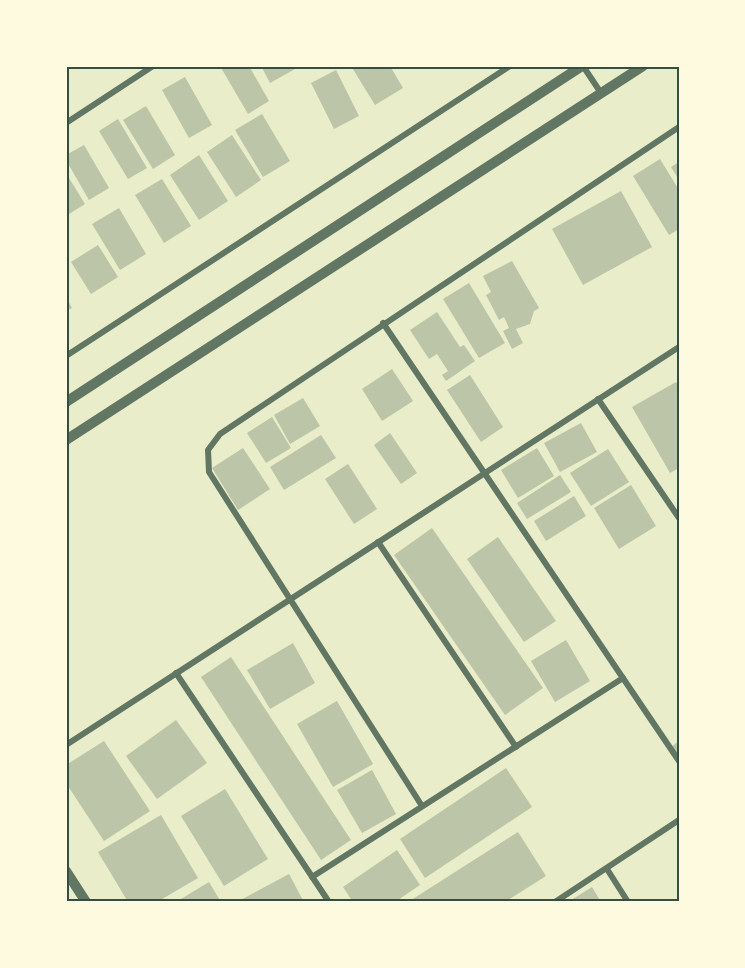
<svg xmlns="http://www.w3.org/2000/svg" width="745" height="968" viewBox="0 0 745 968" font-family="'DejaVu Sans',sans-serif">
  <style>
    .building { fill: #bcc5a7 }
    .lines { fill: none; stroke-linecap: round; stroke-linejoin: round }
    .minor { stroke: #617663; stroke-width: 6 }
    .tertiary { stroke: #617663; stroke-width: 10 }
    .neatline { fill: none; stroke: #344e41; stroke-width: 2 }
  </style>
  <rect width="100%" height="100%" fill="#e9edc9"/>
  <g class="building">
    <polygon points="220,66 249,66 269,101 248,114"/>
    <polygon points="261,66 293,66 295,69 270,83"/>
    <polygon points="351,66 390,66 403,88 375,105"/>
    <polygon points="336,70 359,116 334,129 311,83"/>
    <polygon points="185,77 212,125 189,138 162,90"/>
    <polygon points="146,106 175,155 153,169 123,120"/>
    <polygon points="262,114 290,161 263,177 235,130"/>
    <polygon points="118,119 147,168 128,179 99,131"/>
    <polygon points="232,135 261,180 236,197 207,152"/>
    <polygon points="84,145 109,188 89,200 66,160 66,155"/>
    <polygon points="199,155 228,201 199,220 170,175"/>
    <polygon points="660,159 679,190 679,229 669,235 633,176"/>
    <polygon points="679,162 679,180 671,167"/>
    <polygon points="66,173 85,204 66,216"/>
    <polygon points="162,179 191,226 164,243 135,195"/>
    <polygon points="621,191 652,247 583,285 552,229"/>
    <polygon points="119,208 146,254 120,270 92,224"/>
    <polygon points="98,245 118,277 91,294 71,262"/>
    <polygon points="512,261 539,308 534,311 530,324 516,329 523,343 512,349 503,331 509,328 504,317 499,320 486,295 491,292 483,276"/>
    <polygon points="469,283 505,343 479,358 443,299"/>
    <polygon points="66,297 72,308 66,311"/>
    <polygon points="437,312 460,347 464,345 475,361 446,381 442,375 448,371 437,354 429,359 410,330"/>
    <polygon points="392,369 413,401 382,421 362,389"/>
    <polygon points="470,375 503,427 481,442 447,390"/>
    <polygon points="676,382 679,387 679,468 670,473 632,407"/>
    <polygon points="303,398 320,426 290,444 274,415"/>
    <polygon points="272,417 291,448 266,463 247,433"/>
    <polygon points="581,423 597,452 560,472 544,443"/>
    <polygon points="390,433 417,473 401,484 374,445"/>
    <polygon points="321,435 336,458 284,490 270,467"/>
    <polygon points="243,448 270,489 238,510 212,468"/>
    <polygon points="537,448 554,476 518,498 501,470"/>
    <polygon points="608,449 629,482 591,506 570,473"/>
    <polygon points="348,464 377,509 354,524 325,479"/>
    <polygon points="560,475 571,492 527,519 517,503"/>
    <polygon points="631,485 656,526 619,549 594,508"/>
    <polygon points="574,496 586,516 546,541 534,521"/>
    <polygon points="432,528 543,688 505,715 394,555"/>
    <polygon points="498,537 556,621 524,642 467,559"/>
    <polygon points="566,640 590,681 555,702 531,661"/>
    <polygon points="293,643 315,683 270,709 247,670"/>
    <polygon points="231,657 351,840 321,860 201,677"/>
    <polygon points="337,701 373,764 333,787 297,724"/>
    <polygon points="176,720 207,763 157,799 126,756"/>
    <polygon points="104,741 150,811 104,841 66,783 66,765"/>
    <polygon points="679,741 679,757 671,747"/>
    <polygon points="506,768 532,807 425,878 400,839"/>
    <polygon points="372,770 396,814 362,833 337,790"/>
    <polygon points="225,789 268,859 224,886 181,816"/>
    <polygon points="161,815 198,878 157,902 128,902 98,852"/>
    <polygon points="518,832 546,876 505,902 408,902"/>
    <polygon points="397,850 420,885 395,902 353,902 343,887"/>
    <polygon points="289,874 304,902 237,902"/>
    <polygon points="209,882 221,902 176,902"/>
    <polygon points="592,887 601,902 568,902"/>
  </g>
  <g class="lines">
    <g class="minor">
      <polyline points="583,66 601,93"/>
      <polyline points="66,123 153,66"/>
      <polyline points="383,323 679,761"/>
      <polyline points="66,356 510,66"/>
      <polyline points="598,399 679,518"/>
      <polyline points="378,542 516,747"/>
      <polyline points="176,673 329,902"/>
      <polyline points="66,745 679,347"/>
      <polyline points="422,806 209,472 208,450 220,434 679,127"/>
      <polyline points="607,869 628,902"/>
      <polyline points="312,877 623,678"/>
      <polyline points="555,902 679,820"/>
    </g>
    <g class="tertiary">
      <polyline points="66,402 582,66"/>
      <polyline points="66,440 643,66"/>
      <polyline points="66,871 86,902"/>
    </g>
  </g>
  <rect width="745" height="968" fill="none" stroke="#fefae0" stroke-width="135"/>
  <rect x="68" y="68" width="610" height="832" class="neatline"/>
</svg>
